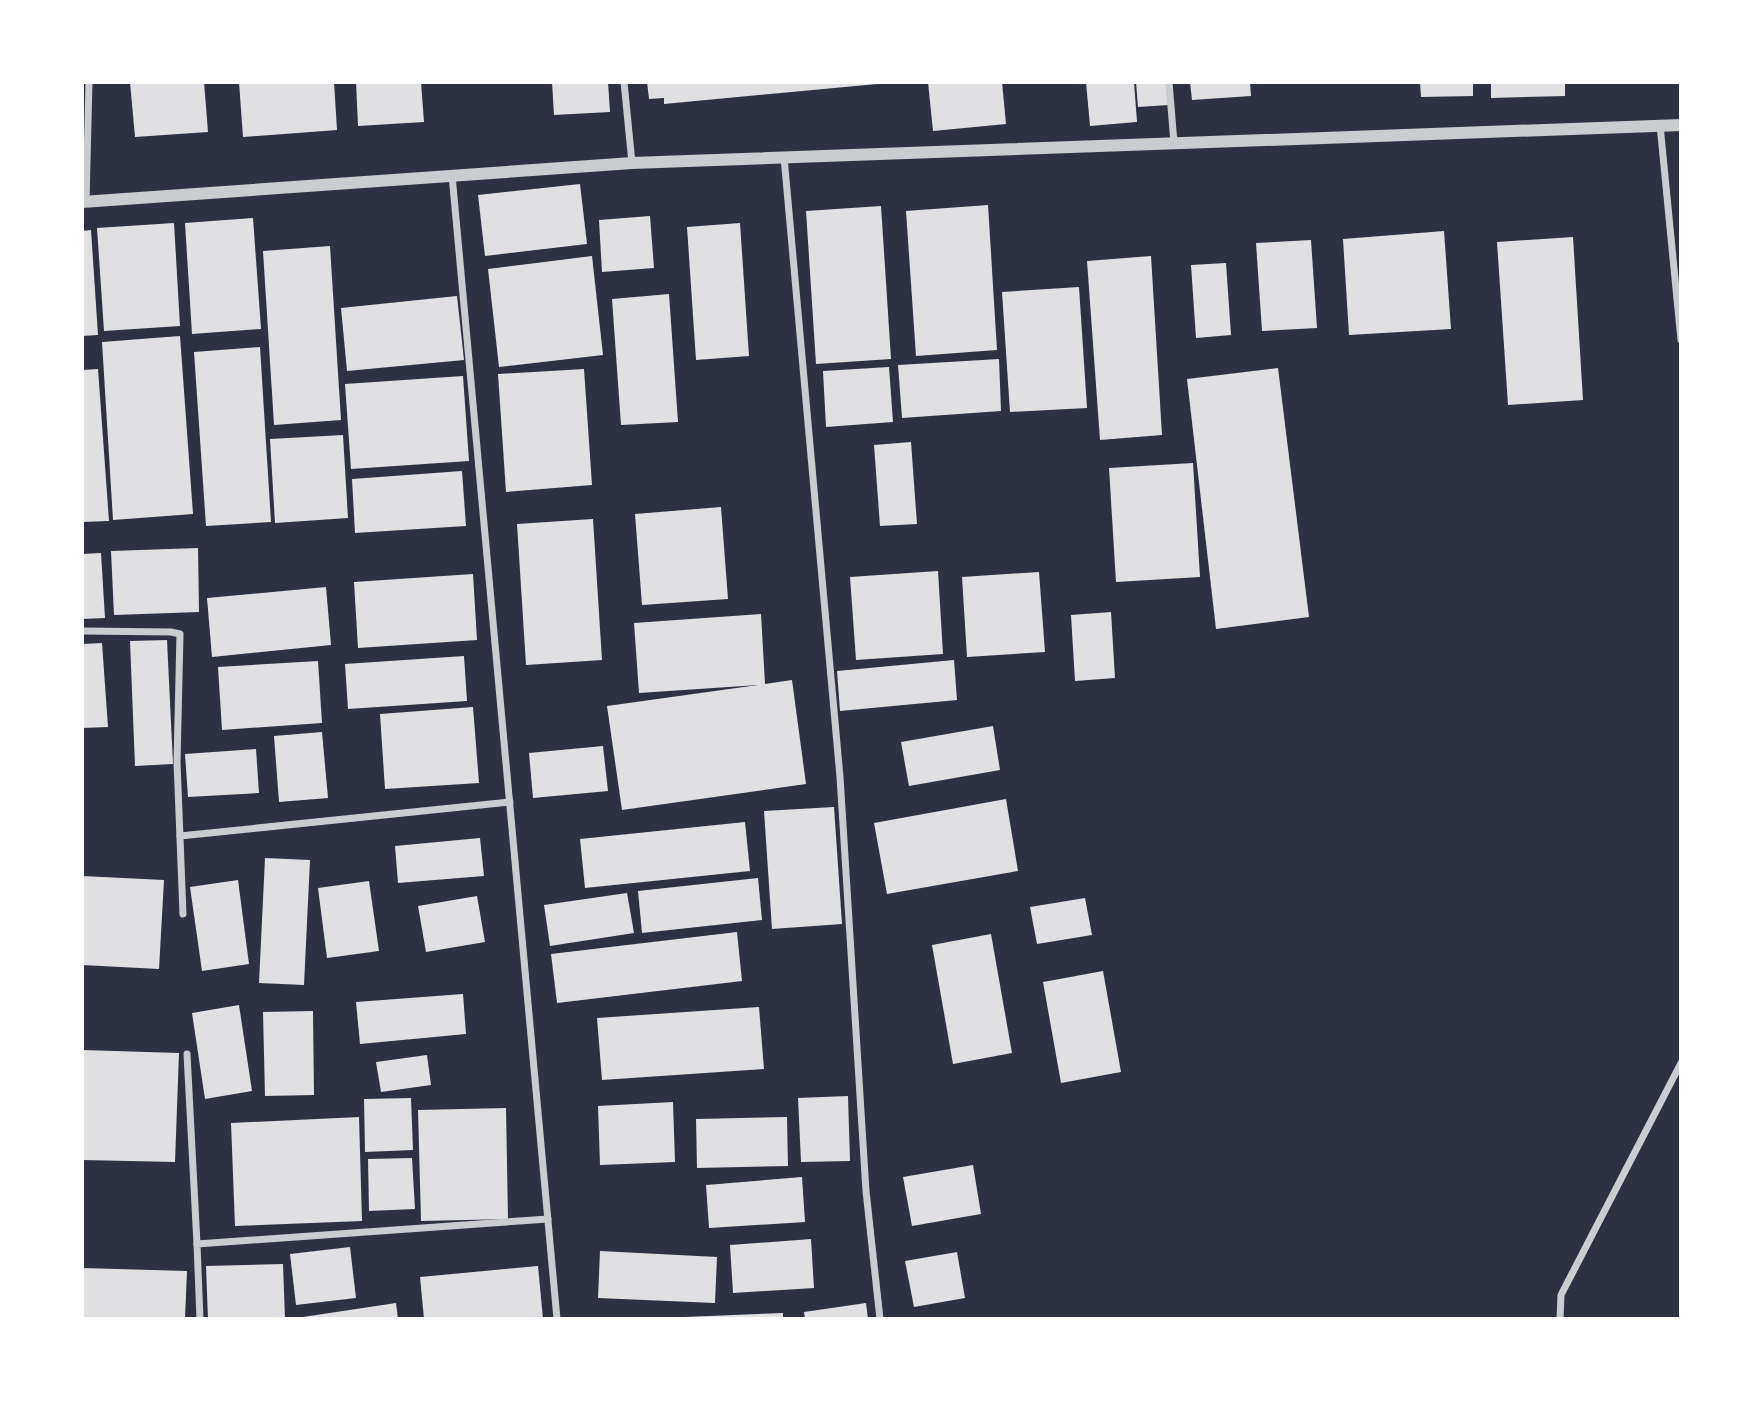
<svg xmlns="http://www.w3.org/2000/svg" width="1763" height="1401" viewBox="0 0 1763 1401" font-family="Helvetica,sans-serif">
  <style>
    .building { fill: #e0e0e3 }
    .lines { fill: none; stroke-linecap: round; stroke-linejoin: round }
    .minor { stroke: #caccd0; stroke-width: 7 }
    .tertiary { stroke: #caccd0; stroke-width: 12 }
  </style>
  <rect width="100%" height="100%" fill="#2d3142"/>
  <g class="building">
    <polygon points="130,82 204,82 208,132 135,137"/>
    <polygon points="239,82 334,82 337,130 243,137"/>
    <polygon points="356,82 421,82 424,122 358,126"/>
    <polygon points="552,82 608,82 610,112 554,115"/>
    <polygon points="647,82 877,82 877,84 664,104 664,98 649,99"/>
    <polygon points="928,82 1002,82 1006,124 933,131"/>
    <polygon points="1086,82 1134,82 1137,122 1090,126"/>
    <polygon points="1136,82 1167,82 1169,105 1138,107"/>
    <polygon points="1190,82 1250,82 1251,96 1192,100"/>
    <polygon points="1420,82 1473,82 1473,96 1421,97"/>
    <polygon points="1491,82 1565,82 1565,96 1491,98"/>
    <polygon points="580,184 587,244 485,256 478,195"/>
    <polygon points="988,205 997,350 916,356 906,211"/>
    <polygon points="881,206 891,359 816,364 806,211"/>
    <polygon points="650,216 654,268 602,272 599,220"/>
    <polygon points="253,218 261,329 192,334 185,223"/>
    <polygon points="174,223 180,326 104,331 97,228"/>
    <polygon points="740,223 749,356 696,360 687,227"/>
    <polygon points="91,230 98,335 82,336 82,231"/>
    <polygon points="1444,231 1451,329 1349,335 1343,239"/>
    <polygon points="1573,237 1583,400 1508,405 1497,242"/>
    <polygon points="1311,240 1317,328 1262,331 1256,243"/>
    <polygon points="330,246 341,420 274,425 263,251"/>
    <polygon points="592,256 603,355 499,367 488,269"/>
    <polygon points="1151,256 1162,435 1100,440 1087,261"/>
    <polygon points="1226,263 1231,335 1196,338 1191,265"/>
    <polygon points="1079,287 1087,408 1010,412 1002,292"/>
    <polygon points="669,294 678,422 621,425 612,299"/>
    <polygon points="457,296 464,360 347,371 341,308"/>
    <polygon points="180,336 193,514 113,520 102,342"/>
    <polygon points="260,347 271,522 206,526 194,352"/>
    <polygon points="999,359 1001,411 902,418 898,365"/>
    <polygon points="889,367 893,422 826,427 823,371"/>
    <polygon points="1278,368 1309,617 1216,629 1187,379"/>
    <polygon points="98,369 109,521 82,522 82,370"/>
    <polygon points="584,369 592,485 506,492 498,374"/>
    <polygon points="463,376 469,461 351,469 345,384"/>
    <polygon points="343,435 348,518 275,523 270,439"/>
    <polygon points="911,442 917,524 880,526 874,445"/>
    <polygon points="1193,463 1200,577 1116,582 1109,468"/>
    <polygon points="462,471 466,526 355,533 352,479"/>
    <polygon points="721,507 728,599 642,605 635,514"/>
    <polygon points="593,519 602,660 526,665 517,524"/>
    <polygon points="198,548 199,612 114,615 111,551"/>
    <polygon points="101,553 105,618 82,619 82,554"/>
    <polygon points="938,571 943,654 856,660 850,577"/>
    <polygon points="1039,572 1045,652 967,657 962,577"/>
    <polygon points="473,574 477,640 358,648 354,582"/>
    <polygon points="326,587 331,645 212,657 207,598"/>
    <polygon points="1111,612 1115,678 1075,681 1071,615"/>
    <polygon points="761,614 765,684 792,680 806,784 622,810 607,706 758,685 639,693 634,623"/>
    <polygon points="167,640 173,764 135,766 130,641"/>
    <polygon points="102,643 108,727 82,728 82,644"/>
    <polygon points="464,656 467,701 348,709 345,664"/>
    <polygon points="954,660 957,700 840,711 837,671"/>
    <polygon points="318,661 322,723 222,730 218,667"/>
    <polygon points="473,707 479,783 385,789 380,714"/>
    <polygon points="993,726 1000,770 909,786 901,742"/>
    <polygon points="322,732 328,798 279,802 274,736"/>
    <polygon points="603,746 608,791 533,798 529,753"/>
    <polygon points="256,749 259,793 188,797 185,754"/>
    <polygon points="1006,799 1018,871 887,894 874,823"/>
    <polygon points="834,807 842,924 772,929 764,811"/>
    <polygon points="745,822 750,871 585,888 580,839"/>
    <polygon points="480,838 484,876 398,883 395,846"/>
    <polygon points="265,858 310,860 304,985 259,983"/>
    <polygon points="82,876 164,880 159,969 82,965"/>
    <polygon points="758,878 762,920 642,933 638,891"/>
    <polygon points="238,880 249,964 202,971 190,887"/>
    <polygon points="369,881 379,951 327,958 318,888"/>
    <polygon points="627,893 634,933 550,946 544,905"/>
    <polygon points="477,896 485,942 426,952 418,906"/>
    <polygon points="1085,898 1092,935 1037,944 1030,907"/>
    <polygon points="737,932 742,981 557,1003 551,954"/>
    <polygon points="991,934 1012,1053 953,1064 932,945"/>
    <polygon points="1103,971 1121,1072 1061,1083 1043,982"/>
    <polygon points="463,994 466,1034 360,1044 356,1002"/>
    <polygon points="239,1005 252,1091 205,1099 192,1013"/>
    <polygon points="759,1007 764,1069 602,1080 597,1018"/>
    <polygon points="313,1011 314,1095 265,1096 263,1012"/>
    <polygon points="82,1050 179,1053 175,1162 82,1160"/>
    <polygon points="427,1055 431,1085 381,1092 376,1062"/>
    <polygon points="848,1096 850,1161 801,1162 798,1098"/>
    <polygon points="411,1098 413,1150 365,1152 364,1099"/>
    <polygon points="673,1102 675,1162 600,1165 598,1106"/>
    <polygon points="506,1108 508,1219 421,1221 418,1110"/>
    <polygon points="359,1117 362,1221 235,1226 231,1123"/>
    <polygon points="787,1117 788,1166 697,1168 696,1119"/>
    <polygon points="412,1158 415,1209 369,1211 368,1159"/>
    <polygon points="973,1165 981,1214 912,1226 903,1177"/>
    <polygon points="802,1177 805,1222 709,1228 706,1185"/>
    <polygon points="811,1239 814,1288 733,1293 730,1245"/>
    <polygon points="350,1247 356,1298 296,1305 290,1254"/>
    <polygon points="600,1251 717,1257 715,1303 598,1298"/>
    <polygon points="957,1252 965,1298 914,1307 905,1261"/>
    <polygon points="283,1264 285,1319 208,1319 206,1266"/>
    <polygon points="538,1266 543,1319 424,1319 420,1277"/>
    <polygon points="82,1268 187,1271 185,1319 82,1319"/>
    <polygon points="396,1303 398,1319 303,1319 303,1317"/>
    <polygon points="866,1303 868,1319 805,1319 804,1312"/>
    <polygon points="783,1313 783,1319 684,1319 684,1317"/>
  </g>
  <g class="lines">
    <g class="minor">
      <polyline points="624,82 632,163"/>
      <polyline points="1169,82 1174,143"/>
      <polyline points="1660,125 1681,340"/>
      <polyline points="784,157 840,777 866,1191 880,1319"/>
      <polyline points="452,175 557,1319"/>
      <polyline points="86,202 89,82"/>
      <polyline points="82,631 171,632 180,634 177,762 183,914"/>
      <polyline points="180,836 510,802"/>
      <polyline points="187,1054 197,1244"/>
      <polyline points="200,1319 197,1244 548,1219"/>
      <polyline points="1560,1319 1561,1295 1681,1063"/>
    </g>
    <polyline class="tertiary" points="82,202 632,163 1681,125"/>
  </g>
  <rect width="1763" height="1401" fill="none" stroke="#ffffff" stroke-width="168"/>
</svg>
